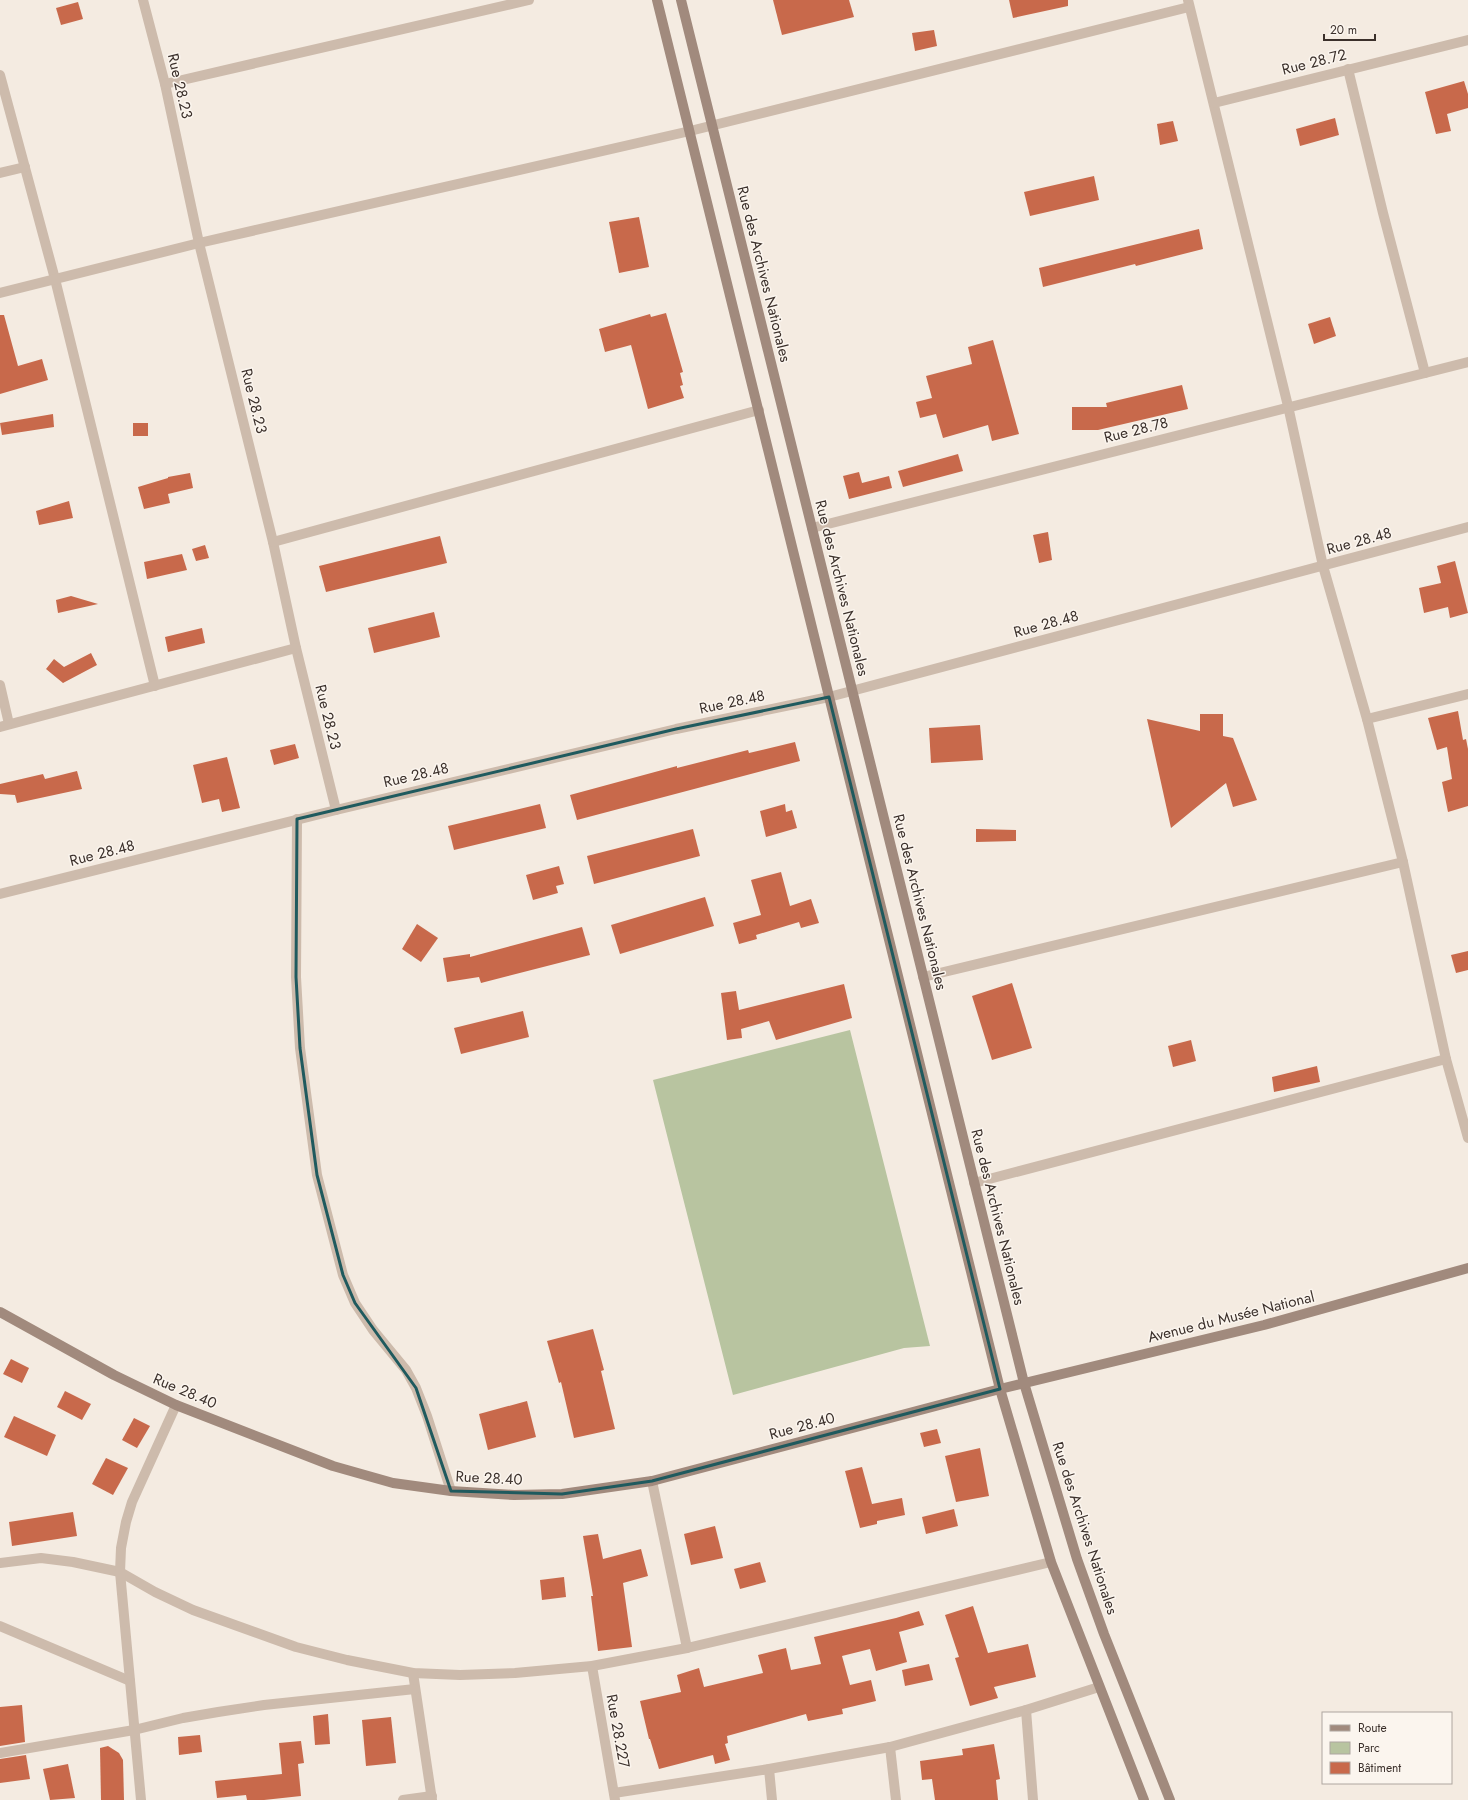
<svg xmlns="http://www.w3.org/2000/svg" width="1468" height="1800" viewBox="0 0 1468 1800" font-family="Jost,sans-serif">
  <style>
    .green { fill: #b8c4a0 }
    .building { fill: #c8694b }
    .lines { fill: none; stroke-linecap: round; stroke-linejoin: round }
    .street { stroke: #cdbbac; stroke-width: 10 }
    .secondary { stroke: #a18a7d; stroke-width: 10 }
    .marked { fill: none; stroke: #1f5a5e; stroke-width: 3; stroke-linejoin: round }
    .labels { text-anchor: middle; stroke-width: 3; stroke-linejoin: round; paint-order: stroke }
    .street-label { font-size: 15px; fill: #3b302b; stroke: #fbf5ee }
  </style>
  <rect width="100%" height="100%" fill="#f4ebe1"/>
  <polygon class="green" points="850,1030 930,1346 904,1348 733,1395 653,1080"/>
  <g class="building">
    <polygon points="773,0 849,0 854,17 782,35"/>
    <polygon points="1009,0 1068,0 1068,6 1013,18"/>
    <polygon points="78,2 83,19 61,25 56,8"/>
    <polygon points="934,30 937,46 915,51 912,33"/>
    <polygon points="1464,81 1468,94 1468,108 1447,114 1451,131 1436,134 1425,92"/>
    <polygon points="1335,118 1339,135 1300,146 1296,129"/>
    <polygon points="1173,121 1178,141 1160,145 1157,124"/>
    <polygon points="1094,176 1099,200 1030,216 1024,192"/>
    <polygon points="639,217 649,267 619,273 609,222"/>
    <polygon points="1199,229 1203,249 1136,266 1135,264 1043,287 1039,268"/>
    <polygon points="666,313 683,372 680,373 683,385 680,386 684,398 648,409 631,345 605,352 599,329 650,314 651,317"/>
    <polygon points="0,315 4,315 18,366 42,359 48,380 0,394"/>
    <polygon points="1330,317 1336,336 1314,344 1308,324"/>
    <polygon points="993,340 1019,434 992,441 988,425 943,438 936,414 920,418 916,402 932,398 926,376 972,364 968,347"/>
    <polygon points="1182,385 1188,409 1098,430 1072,430 1072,407 1107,407 1106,403"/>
    <polygon points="53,414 54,427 2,435 0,423"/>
    <rect x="133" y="423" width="15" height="13"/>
    <polygon points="958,454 963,471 903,487 898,471"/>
    <polygon points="859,472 862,483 889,476 892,488 849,499 843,476"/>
    <polygon points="190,473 193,488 168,494 170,503 144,509 138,487 168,478 168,477"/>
    <polygon points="69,501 73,518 39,525 36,511"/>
    <polygon points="1048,532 1052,560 1039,563 1033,535"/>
    <polygon points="440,536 447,563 326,592 319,566"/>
    <polygon points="205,545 209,558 196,561 192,549"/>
    <polygon points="182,554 187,570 147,579 144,562"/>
    <polygon points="1455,561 1468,613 1450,618 1448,607 1424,613 1419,588 1441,583 1437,566"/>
    <polygon points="71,596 98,604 58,613 56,600"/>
    <polygon points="434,612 440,637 374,653 368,628"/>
    <polygon points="202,628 205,643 168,652 165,637"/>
    <polygon points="91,653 97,665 63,683 46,669 54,659 64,667"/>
    <polygon points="1458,711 1463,740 1466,739 1468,749 1468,806 1448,812 1442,782 1452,779 1447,747 1437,750 1428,718"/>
    <polygon points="1200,714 1223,714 1223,736 1233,738 1257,800 1233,807 1226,783 1171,828 1147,719 1200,731"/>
    <polygon points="980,725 983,760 931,763 929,728"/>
    <polygon points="795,742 800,761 577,820 570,795 677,766 677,768 748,750 749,753"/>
    <polygon points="295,744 299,758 274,765 270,750"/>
    <polygon points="227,757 240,808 222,812 219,799 202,803 193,765"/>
    <polygon points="77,771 82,789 17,803 15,795 0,794 0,784 43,774 45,779"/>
    <polygon points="540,804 546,828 454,850 448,826"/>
    <polygon points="785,804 786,812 792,810 797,828 766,837 760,811"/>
    <polygon points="693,829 700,856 594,884 587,856"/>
    <polygon points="976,829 1016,830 1016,841 976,842"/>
    <polygon points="559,866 564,884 556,886 558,893 533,900 526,875"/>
    <polygon points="781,872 790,906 811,899 819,923 801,928 799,922 756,935 757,939 739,944 733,923 761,915 751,880"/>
    <polygon points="705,897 714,926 620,954 611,925"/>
    <polygon points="417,924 438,938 421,962 402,949"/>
    <polygon points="582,927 590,955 481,983 479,977 447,982 443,958 470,954 470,957"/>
    <polygon points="1468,951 1468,970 1456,973 1451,955"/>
    <polygon points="1012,983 1032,1048 992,1060 972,996"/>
    <polygon points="844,984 852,1018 776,1040 769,1021 741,1029 742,1038 727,1040 721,993 736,991 739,1010"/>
    <polygon points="523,1011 529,1037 461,1054 454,1028"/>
    <polygon points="1191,1040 1196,1061 1173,1067 1168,1046"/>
    <polygon points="1317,1066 1320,1082 1274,1092 1272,1077"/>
    <polygon points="593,1329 604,1370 601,1371 615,1429 574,1438 561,1382 559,1383 547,1341"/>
    <polygon points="11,1359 29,1368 22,1383 3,1374"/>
    <polygon points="65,1391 91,1404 82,1420 57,1407"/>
    <polygon points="527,1401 536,1437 488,1450 479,1414"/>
    <polygon points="14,1416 56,1435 47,1456 4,1437"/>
    <polygon points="134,1418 150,1426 137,1448 122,1440"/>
    <polygon points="937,1429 941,1443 924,1447 920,1433"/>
    <polygon points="980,1448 989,1496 956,1502 945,1456"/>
    <polygon points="106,1458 128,1468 113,1495 92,1484"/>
    <polygon points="862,1467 872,1504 902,1498 905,1515 877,1521 877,1524 860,1528 845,1471"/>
    <polygon points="954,1509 958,1526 926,1534 922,1517"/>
    <polygon points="73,1512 77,1536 12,1546 9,1522"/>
    <polygon points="715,1526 723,1558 691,1565 684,1534"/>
    <polygon points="598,1534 603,1559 641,1549 648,1576 623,1583 632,1647 598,1651 591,1596 593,1596 583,1536"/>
    <polygon points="760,1562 766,1582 740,1589 734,1569"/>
    <polygon points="564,1577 566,1597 542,1600 540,1580"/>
    <polygon points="973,1606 988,1653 1028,1644 1036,1677 994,1687 998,1698 970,1706 955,1658 959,1657 945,1615"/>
    <polygon points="919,1611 924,1625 899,1632 907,1662 876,1671 870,1649 842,1656 850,1685 871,1680 876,1701 842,1709 843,1714 808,1721 806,1714 727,1736 728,1743 725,1744 730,1760 715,1764 713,1755 659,1769 650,1739 649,1739 640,1701 681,1692 677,1675 699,1668 704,1687 763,1673 758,1655 786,1648 791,1670 821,1664 814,1637 896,1618"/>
    <polygon points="929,1664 933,1680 905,1686 902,1670"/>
    <polygon points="22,1705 25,1742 0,1746 0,1707"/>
    <polygon points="328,1714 330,1744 315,1745 313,1716"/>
    <polygon points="391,1717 396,1763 366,1766 362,1720"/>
    <polygon points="200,1735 202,1752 179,1755 178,1737"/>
    <polygon points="301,1741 304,1763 298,1764 301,1796 264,1800 247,1800 246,1795 217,1798 215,1781 282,1774 279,1743"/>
    <polygon points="994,1744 1000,1779 996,1780 998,1800 935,1800 932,1779 922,1780 920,1761 963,1755 962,1749"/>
    <polygon points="108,1746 119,1753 123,1760 124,1800 101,1800 100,1748"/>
    <polygon points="26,1755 30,1779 0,1783 0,1759"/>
    <polygon points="68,1764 75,1798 50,1800 43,1769"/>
  </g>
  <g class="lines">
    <g class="street">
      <polyline points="143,0 165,84 199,243 273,542 296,648 336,810"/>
      <polyline points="1188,0 1288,406 1323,566 1367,719 1403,862 1446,1059 1468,1138"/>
      <polyline points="1348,69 1383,213 1425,373"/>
      <polyline points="0,75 55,279 155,686"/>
      <polyline points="165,84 529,0"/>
      <polyline points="1214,103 1468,40"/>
      <polyline points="0,173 25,167"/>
      <polyline points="0,293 199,243 690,131 1189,7"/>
      <polyline points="812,528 1468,362"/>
      <polyline points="273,542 759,410"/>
      <polyline points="0,685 9,724"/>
      <polyline points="1367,719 1468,694"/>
      <polyline points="0,727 296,648"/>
      <polyline points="297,819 296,977 300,1048 317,1175 343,1275 355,1303 373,1330 406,1370 416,1388 427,1416 451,1491"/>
      <polyline points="0,894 336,810 676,729 829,697 1468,527"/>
      <polyline points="923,977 1403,862"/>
      <polyline points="974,1183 1446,1059"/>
      <polyline points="652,1481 687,1648"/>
      <polyline points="0,1563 41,1558 73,1562 120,1572 155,1592 193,1610 296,1647 347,1660 413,1673 460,1675 515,1673 592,1666 687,1648 1051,1562"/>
      <polyline points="0,1626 130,1681"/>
      <polyline points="592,1666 615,1800"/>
      <polyline points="413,1673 432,1800"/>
      <polyline points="1026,1710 1033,1800"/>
      <polyline points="890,1747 896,1800"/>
      <polyline points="0,1753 134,1730 183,1718 218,1712 264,1705 415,1689"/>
      <polyline points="769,1769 772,1800"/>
      <polyline points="614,1793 769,1769 890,1747 1026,1710 1099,1687"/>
      <polyline points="141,1800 120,1572 121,1548 126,1522 132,1502 176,1405"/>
      <polyline points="403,1800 432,1796"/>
    </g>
    <g class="secondary">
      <polyline points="657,0 1000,1389 1051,1562 1144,1800"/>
      <polyline points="681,0 1024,1383 1077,1559 1104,1634 1170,1800"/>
      <polyline points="0,1312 114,1375 176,1405 333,1466 393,1483 451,1491 514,1495 562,1494 652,1481 1000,1389 1264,1325 1468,1268"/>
    </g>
  </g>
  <path class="marked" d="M829 697 1000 1389 652 1481 562 1494 451 1491 416 1388 355 1303 343 1275 317 1175 300 1048 296 977 297 819 676 729Z"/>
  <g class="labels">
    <g class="street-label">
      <text transform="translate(1314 62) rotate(-14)" y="5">Rue 28.72</text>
      <text transform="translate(180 86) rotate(77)" y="5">Rue 28.23</text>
      <text transform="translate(764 274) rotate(76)" y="5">Rue des Archives Nationales</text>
      <text transform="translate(254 401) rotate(76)" y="5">Rue 28.23</text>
      <text transform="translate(1136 430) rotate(-14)" y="5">Rue 28.78</text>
      <text transform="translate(1359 541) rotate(-15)" y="5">Rue 28.48</text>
      <text transform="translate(842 588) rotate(76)" y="5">Rue des Archives Nationales</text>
      <text transform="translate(1046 624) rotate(-15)" y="5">Rue 28.48</text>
      <text transform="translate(732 702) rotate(-12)" y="5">Rue 28.48</text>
      <text transform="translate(328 717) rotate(76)" y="5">Rue 28.23</text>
      <text transform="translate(416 775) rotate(-13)" y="5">Rue 28.48</text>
      <text transform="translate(102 853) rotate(-14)" y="5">Rue 28.48</text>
      <text transform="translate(920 902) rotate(76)" y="5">Rue des Archives Nationales</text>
      <text transform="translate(998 1217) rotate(76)" y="5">Rue des Archives Nationales</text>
      <text transform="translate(1231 1317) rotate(-14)" y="5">Avenue du Musée National</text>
      <text transform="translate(185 1391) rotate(23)" y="5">Rue 28.40</text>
      <text transform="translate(802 1426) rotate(-15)" y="5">Rue 28.40</text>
      <text transform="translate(489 1478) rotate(3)" y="5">Rue 28.40</text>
      <text transform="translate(1085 1528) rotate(72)" y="5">Rue des Archives Nationales</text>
      <text transform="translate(618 1731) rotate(80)" y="5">Rue 28.227</text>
    </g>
  </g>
  <rect x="1322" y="1712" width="130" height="72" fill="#fbf5ee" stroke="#aea6a0"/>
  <rect x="1330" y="1725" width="20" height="6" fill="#a18a7d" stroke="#aea6a0"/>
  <text x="1358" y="1732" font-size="12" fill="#3b302b">Route</text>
  <rect x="1330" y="1742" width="20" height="12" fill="#b8c4a0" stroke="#aea6a0"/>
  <text x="1358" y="1752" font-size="12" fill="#3b302b">Parc</text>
  <rect x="1330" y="1762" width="20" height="12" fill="#c8694b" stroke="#aea6a0"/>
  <text x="1358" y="1772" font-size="12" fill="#3b302b">Bâtiment</text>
  <path d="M1324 34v6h51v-6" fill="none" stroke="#3b302b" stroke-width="2"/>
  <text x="1330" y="34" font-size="12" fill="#3b302b" stroke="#fbf5ee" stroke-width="3" paint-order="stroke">20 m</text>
</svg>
